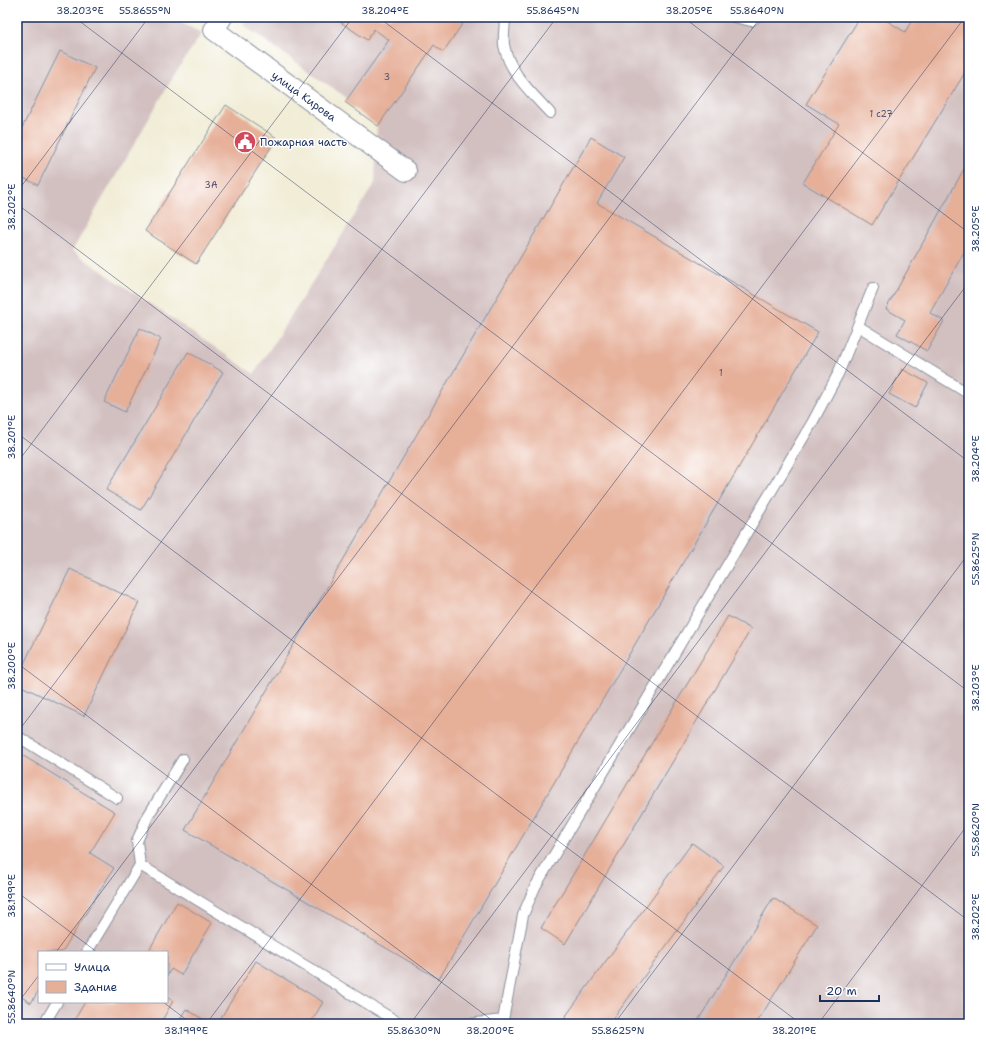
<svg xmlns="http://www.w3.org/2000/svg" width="986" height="1041" viewBox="0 0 986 1041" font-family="'Shantell Sans',sans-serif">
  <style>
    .industrial { fill: #d2bfc0; fill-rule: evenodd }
    .building { fill: #e6af98 }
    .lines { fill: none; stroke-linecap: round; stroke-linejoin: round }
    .service-casing { stroke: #868e9a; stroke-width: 12 }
    .minor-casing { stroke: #868e9a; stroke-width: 22 }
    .service { stroke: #fff; stroke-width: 10 }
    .minor { stroke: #fff; stroke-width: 20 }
    .ticks { fill: none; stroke: #1b2f5e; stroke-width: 1; stroke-opacity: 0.45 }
    .labels { text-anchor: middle; stroke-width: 3; stroke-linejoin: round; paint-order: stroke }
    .number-label { font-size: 9px; fill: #4e4f6c }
    .street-label { font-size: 11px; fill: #1b2f5e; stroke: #fff }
    .poi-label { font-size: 11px; fill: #1b2f5e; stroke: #fff; text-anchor: start }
    .neatline { fill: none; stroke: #1b2f5e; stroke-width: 1.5 }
    .ticks-label { font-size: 10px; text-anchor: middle; fill: #1b2f5e }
  </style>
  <rect width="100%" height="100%" fill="#fff"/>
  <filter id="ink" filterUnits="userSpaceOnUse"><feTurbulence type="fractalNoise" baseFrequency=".025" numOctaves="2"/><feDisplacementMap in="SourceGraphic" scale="8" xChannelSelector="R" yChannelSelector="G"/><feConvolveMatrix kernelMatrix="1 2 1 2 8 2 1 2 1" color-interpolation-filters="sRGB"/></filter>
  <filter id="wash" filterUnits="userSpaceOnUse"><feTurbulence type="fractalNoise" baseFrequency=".012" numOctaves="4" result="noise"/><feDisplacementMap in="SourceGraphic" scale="16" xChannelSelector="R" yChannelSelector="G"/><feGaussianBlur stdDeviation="0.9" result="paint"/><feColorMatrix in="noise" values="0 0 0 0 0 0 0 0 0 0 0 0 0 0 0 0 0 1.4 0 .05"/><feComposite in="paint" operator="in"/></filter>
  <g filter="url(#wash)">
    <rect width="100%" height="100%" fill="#f1edd7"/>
    <path class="industrial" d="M17 17H168L202 33 176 72 72 251 254 374 375 183 377 119 243 25 247 17H969V1024H17ZM39 952H167V1002H39Z"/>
    <g id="blocks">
      <g class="building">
        <polygon points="333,17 454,17 463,23 443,52 434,45 378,126 345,102 389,40 374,29 367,40"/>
        <polygon points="860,17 881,17 905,32 914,17 969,17 969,66 872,225 803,183 839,124 806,104"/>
        <polygon points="60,51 95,68 38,185 17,175 17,138"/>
        <polygon points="226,105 277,138 196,264 145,231"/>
        <polygon points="591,137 624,157 597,203 818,332 439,979 185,830"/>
        <polygon points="969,160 969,243 930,313 944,321 927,351 897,334 905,320 886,309"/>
        <polygon points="140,328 161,339 125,412 104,402"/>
        <polygon points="188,352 223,372 141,510 106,490"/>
        <polygon points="902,369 928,383 915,408 889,394"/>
        <polygon points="70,569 139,602 84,716 17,684 17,678"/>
        <polygon points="728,616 751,629 565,944 541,928"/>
        <polygon points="17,752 115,812 90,853 114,868 62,952 39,952 39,990 31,1003 17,994"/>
        <polygon points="692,843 724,866 611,1022 614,1024 560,1024"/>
        <polygon points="773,898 817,925 756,1024 696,1024"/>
        <polygon points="177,902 212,923 181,975 171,969 167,976 167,952 148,952"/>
        <polygon points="256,961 323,1002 310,1024 217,1024"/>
        <polygon points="167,997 173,1001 160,1024 72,1024 85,1002 167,1002"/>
        <polygon points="186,1009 211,1024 177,1024"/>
      </g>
    </g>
  </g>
  <g filter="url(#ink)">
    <use href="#blocks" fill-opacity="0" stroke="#868e9a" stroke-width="1"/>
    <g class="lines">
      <g class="service-casing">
        <g id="service">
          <path d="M505 17C505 26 503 36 504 45 509 73 532 93 550 113"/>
          <polyline points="734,17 751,21 756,17"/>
          <polyline points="858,326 969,394"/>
          <polyline points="17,736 117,798"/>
          <polyline points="183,759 148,816 137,841 140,865 401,1024"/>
          <polyline points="87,952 140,865"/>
          <polyline points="44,1024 57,1002"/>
          <polyline points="468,1024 503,1020 523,915 535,887 812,423 838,374 873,288"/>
        </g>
      </g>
      <g class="minor-casing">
        <polyline id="minor" points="222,17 214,30 406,171"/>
      </g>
      <use href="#service" class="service"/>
      <use href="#minor" class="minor"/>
    </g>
  </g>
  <path class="ticks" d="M74 17 969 692M378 17 969 462M683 17 969 233M17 192 149 17M17 204 969 921M17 433 801 1024M17 463 353 17M17 663 497 1024M17 733 557 17M17 892 97 952M56 952 761 17M163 1002 192 1024M17 1004 39 975M206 1024 965 17M410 1024 969 282M614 1024 969 553M818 1024 969 823"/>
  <defs>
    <g id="civic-disc" transform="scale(1.15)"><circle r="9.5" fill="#d1495b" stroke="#fff"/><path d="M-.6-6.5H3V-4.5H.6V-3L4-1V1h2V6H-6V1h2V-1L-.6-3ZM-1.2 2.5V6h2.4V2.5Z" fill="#fff"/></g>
  </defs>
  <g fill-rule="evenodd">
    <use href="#civic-disc" x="245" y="142"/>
  </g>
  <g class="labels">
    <g class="number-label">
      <text x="387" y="80">3</text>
      <text x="881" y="117">1 с27</text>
      <text x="211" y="188">3А</text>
      <text x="721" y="376">1</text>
    </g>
    <g class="street-label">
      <text transform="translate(304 96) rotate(36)" y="4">улица Кирова</text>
    </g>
    <g class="poi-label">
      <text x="260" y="146">Пожарная часть</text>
    </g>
  </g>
  <rect width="986" height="1041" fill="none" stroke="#fff" stroke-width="44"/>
  <rect x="38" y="951" width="130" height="52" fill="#ffffff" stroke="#a4acbf"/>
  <rect x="46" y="964" width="20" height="6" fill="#ffffff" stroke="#a4acbf"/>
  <text x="74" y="971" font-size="12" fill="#1b2f5e">Улица</text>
  <rect x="46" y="981" width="20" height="12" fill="#e6af98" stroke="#a4acbf"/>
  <text x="74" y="991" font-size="12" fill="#1b2f5e">Здание</text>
  <path d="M820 995v6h59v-6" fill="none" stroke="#1b2f5e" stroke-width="2"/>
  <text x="826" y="995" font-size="12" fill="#1b2f5e" stroke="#ffffff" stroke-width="3" paint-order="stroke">20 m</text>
  <rect x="22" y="22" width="942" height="997" class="neatline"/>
  <g class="ticks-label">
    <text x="80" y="14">38.203°E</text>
    <text x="145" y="14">55.8655°N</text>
    <text x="385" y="14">38.204°E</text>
    <text x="553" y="14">55.8645°N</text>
    <text x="689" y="14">38.205°E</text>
    <text x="757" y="14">55.8640°N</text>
    <text transform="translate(11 207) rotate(-90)" y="4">38.202°E</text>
    <text transform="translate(975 229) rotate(-90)" y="4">38.205°E</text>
    <text transform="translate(11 437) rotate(-90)" y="4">38.201°E</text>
    <text transform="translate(975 459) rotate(-90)" y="4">38.204°E</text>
    <text transform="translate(975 559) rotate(-90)" y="4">55.8625°N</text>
    <text transform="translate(11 666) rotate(-90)" y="4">38.200°E</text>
    <text transform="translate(975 688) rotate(-90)" y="4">38.203°E</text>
    <text transform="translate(975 830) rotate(-90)" y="4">55.8620°N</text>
    <text transform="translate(11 896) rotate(-90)" y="4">38.199°E</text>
    <text transform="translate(975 917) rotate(-90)" y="4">38.202°E</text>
    <text transform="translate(11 997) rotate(-90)" y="4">55.8640°N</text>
    <text x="186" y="1034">38.199°E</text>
    <text x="414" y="1034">55.8630°N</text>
    <text x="490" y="1034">38.200°E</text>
    <text x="618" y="1034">55.8625°N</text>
    <text x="794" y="1034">38.201°E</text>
  </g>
</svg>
